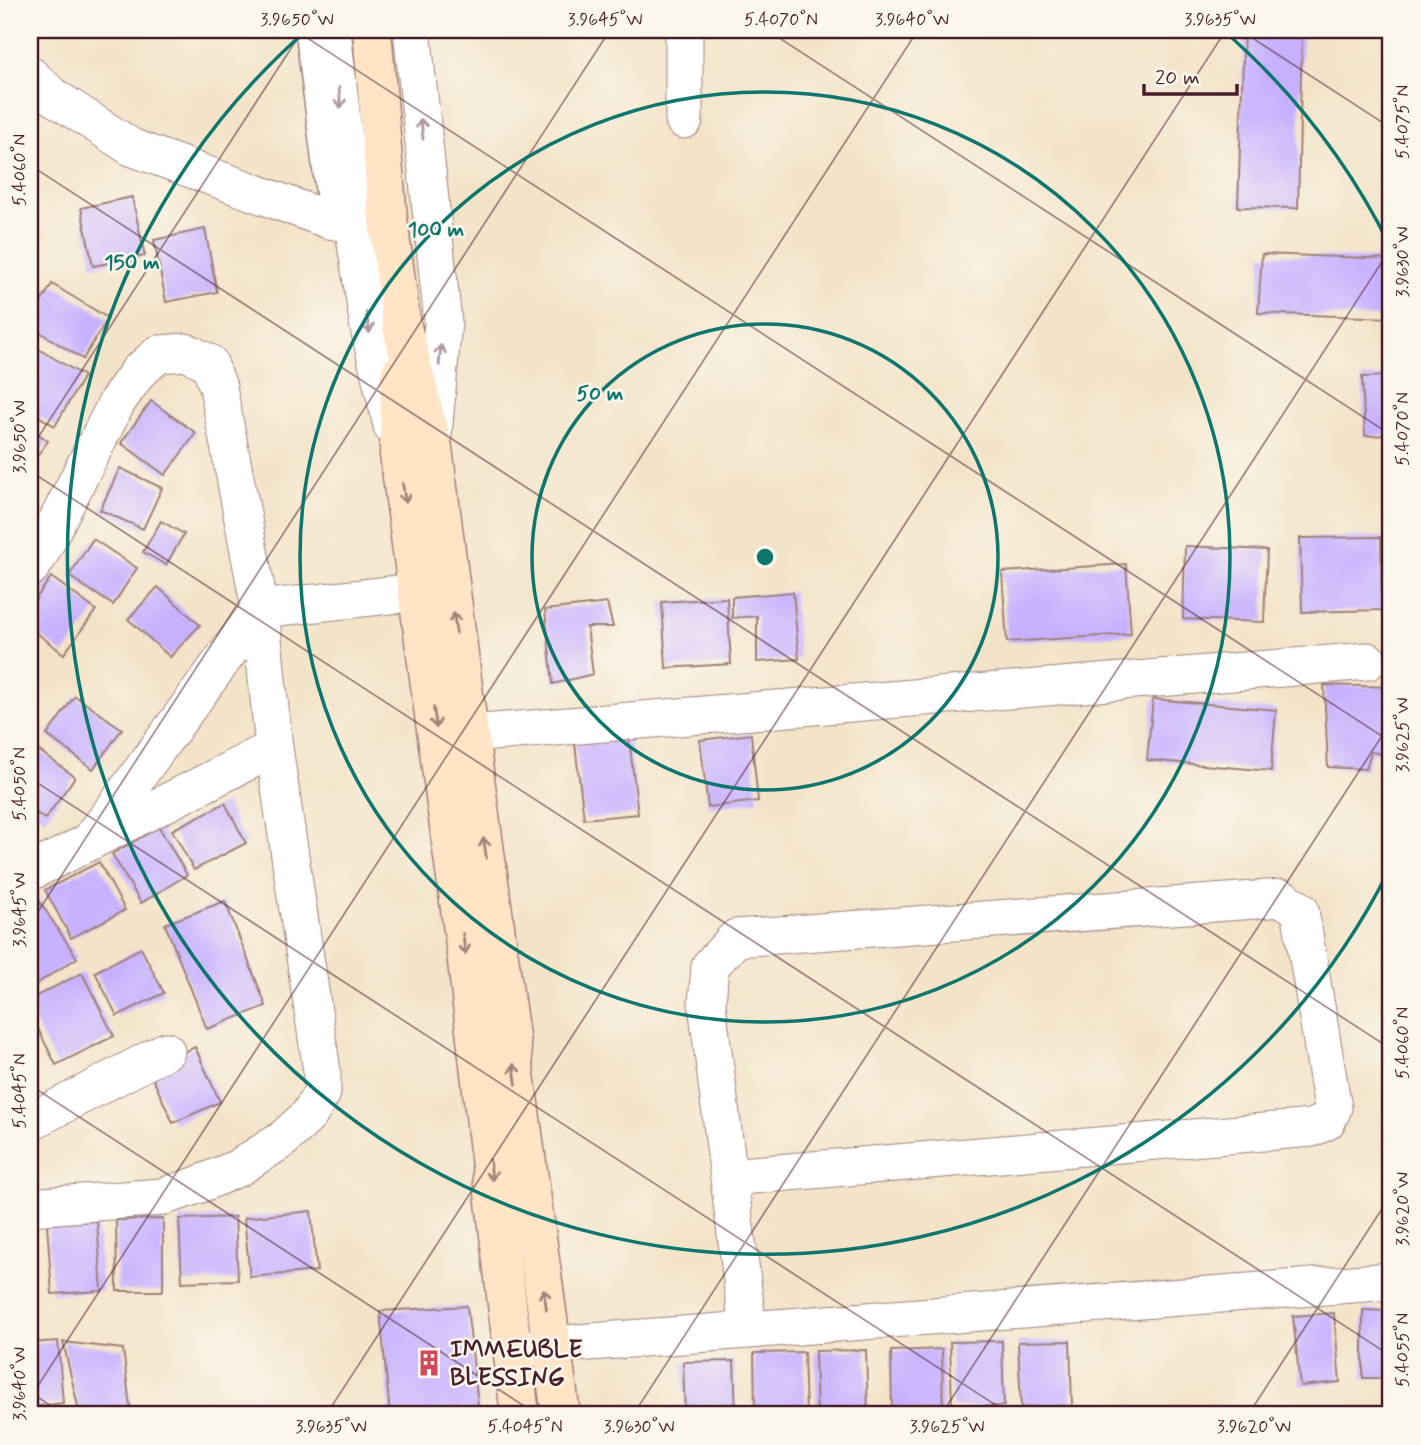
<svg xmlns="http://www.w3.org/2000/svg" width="1421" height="1445" viewBox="0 0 1421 1445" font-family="Mynerve,sans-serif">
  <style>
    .building { fill: #c7b1ff }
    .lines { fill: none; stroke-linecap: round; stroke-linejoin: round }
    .lane-casing { stroke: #9e817a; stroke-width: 22 }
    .street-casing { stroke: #9e817a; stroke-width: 39 }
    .secondary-casing { stroke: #9e817a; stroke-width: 41 }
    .lane { stroke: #fff; stroke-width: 19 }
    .street { stroke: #fff; stroke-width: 37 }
    .secondary { stroke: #ffe4c6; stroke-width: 38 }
    .oneway { stroke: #ae9aa0 }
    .oneway2 { stroke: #a48278 }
    .ticks { fill: none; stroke: #4a1f2b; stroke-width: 2; stroke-opacity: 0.45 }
    .ring { fill: none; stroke: #0f766e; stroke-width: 3.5 }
    .labels { text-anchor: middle; stroke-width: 5; stroke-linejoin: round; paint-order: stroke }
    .poi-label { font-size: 24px; font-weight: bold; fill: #4a1f2b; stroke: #fbf7ec; text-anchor: start }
    .centre { fill: #0f766e; stroke: #fbf7ec; stroke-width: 3.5 }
    .ring-label { font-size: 21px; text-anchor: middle; font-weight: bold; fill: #0f766e; stroke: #fbf7ec; stroke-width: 5; stroke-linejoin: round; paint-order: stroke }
    .neatline { fill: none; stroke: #4a1f2b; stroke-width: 2.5 }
    .ticks-label { font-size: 18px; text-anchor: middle; fill: #4a1f2b }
  </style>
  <rect width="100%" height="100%" fill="#fbf7ec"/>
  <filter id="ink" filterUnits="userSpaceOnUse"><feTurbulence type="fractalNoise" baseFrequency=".0143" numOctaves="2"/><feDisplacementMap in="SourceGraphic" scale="14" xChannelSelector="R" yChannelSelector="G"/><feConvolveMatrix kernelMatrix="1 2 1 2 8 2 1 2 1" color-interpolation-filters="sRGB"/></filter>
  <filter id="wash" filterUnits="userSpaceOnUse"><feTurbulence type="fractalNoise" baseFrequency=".00686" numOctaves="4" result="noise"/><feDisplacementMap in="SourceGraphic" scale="28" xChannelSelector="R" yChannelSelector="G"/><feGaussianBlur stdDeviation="1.57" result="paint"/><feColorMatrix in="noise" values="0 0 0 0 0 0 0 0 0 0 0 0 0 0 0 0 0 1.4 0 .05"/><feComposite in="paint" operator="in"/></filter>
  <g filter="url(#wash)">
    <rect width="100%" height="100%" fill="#f3e3c8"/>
    <g id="blocks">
      <g class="building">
        <polygon points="1244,30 1302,30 1298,208 1238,207"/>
        <polygon points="132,197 145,256 93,266 81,208"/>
        <polygon points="205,229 217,292 166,302 154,240"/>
        <polygon points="1262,254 1391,259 1391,318 1258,313"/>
        <polygon points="52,284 108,318 83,359 30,326 30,321"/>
        <polygon points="30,344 84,376 55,426 30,411"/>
        <polygon points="1390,376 1391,435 1365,436 1362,377"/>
        <polygon points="151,401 196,433 165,475 121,443"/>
        <polygon points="30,428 48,441 30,465"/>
        <polygon points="120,468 162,488 143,529 100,510"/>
        <polygon points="161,521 184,534 166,565 143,552"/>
        <polygon points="1381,537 1382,610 1302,612 1300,538"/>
        <polygon points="93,539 137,568 113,605 69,576"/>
        <polygon points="1185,546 1267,550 1264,622 1183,619"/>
        <polygon points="1126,564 1131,634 1007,642 1002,572"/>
        <polygon points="51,577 96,610 64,654 30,628 30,607"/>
        <polygon points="158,587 200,625 170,657 128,619"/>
        <polygon points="793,592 799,659 757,662 757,616 732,618 732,597"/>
        <polygon points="727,598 731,664 666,668 662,602"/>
        <polygon points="607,603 613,627 587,627 593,674 553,684 545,610"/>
        <polygon points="1324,685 1391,687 1391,755 1371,752 1366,769 1328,767"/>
        <polygon points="75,696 122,729 93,769 47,735"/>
        <polygon points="1153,699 1276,710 1271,771 1147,760"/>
        <polygon points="751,734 758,801 708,807 700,740"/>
        <polygon points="629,738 638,814 584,819 575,744"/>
        <polygon points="30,744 75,777 45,819 30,808"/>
        <polygon points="225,803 246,843 194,870 172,830"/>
        <polygon points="159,827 187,875 141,903 112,854"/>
        <polygon points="99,862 125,910 71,938 45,890"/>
        <polygon points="34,893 77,958 30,988 30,895"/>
        <polygon points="225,901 266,1006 207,1029 165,924"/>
        <polygon points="141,948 164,993 117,1016 95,972"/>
        <polygon points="82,973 114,1036 56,1065 30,1013 30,999"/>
        <polygon points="195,1047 220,1102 173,1123 148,1068"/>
        <polygon points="311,1211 317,1271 250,1277 244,1218"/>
        <polygon points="235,1217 238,1280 182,1282 179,1219"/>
        <polygon points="163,1219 163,1291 117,1291 116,1220"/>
        <polygon points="97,1221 102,1291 52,1294 47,1224"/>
        <polygon points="467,1306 479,1415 390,1415 380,1311"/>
        <polygon points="1363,1310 1391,1311 1391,1378 1363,1378"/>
        <polygon points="1334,1313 1340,1382 1300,1386 1293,1316"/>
        <polygon points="58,1341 63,1403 30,1407 30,1343"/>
        <polygon points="1002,1341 1004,1406 952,1407 950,1342"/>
        <polygon points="1070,1341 1072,1406 1021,1408 1018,1342"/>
        <polygon points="63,1342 123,1349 131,1415 80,1415"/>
        <polygon points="942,1349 943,1414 892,1415 891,1351"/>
        <polygon points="866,1350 868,1415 817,1415 815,1351"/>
        <polygon points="804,1352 806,1415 755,1415 754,1353"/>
        <polygon points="734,1361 736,1415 685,1415 683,1362"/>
      </g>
    </g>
  </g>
  <g filter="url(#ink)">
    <use href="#blocks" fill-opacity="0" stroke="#9e817a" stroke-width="2"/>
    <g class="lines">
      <g class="lane-casing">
        <polyline id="lane" points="305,30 329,220"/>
      </g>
      <g class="street-casing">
        <g id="street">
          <polyline points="332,30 353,224 369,328 392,426"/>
          <polyline points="412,30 443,322 433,436"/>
          <polyline points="30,75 51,95 131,147 329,220 353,224"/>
          <polyline points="684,120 684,30"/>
          <polyline points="30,568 37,559 51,533 117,402 138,372 159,354 186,352 209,363 218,387 260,609 274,748 322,1071 322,1093 309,1115 282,1140 238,1168 198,1185 162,1197 30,1207"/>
          <polyline points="469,734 1368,661"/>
          <polyline points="90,841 260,609 418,592"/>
          <polyline points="30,872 274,748"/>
          <polyline points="30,1122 166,1051"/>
          <polyline points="729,1177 1312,1128 1327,1121 1333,1108 1300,910 1282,898 736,938 710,966 707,1004 748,1329"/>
          <polyline points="521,1350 551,1345 1391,1281"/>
        </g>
      </g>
      <g class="secondary-casing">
        <g id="secondary">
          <polyline points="372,30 388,220 402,327 433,448 469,734 561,1415"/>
          <polyline points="400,374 399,454 466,953 520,1415"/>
        </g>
      </g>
      <use href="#lane" class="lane"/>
      <use href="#street" class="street"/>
      <use href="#secondary" class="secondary"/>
    </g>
    <defs><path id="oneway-shaft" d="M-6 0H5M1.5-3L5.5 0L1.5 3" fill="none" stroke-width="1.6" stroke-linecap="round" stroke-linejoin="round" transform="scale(1.75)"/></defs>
    <g class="oneway">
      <use href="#oneway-shaft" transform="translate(340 98) rotate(84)"/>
      <use href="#oneway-shaft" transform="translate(422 129) rotate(-96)"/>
      <use href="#oneway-shaft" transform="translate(368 323) rotate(80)"/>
      <use href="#oneway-shaft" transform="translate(440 355) rotate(-85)"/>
    </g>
    <g class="oneway2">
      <use href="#oneway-shaft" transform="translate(404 493) rotate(82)"/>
      <use href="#oneway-shaft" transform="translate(455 623) rotate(-97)"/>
      <use href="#oneway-shaft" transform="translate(435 718) rotate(82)"/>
      <use href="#oneway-shaft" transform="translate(485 848) rotate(-98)"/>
      <use href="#oneway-shaft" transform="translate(464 944) rotate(83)"/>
      <use href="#oneway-shaft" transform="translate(515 1074) rotate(-98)"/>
      <use href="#oneway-shaft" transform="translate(491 1170) rotate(83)"/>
      <use href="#oneway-shaft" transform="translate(545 1299) rotate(-98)"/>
    </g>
  </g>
  <path class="ticks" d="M295 30 1391 742M767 30 1391 435M1240 30 1391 128M30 165 1391 1049M30 450 303 30M30 471 1391 1356M30 778 1011 1415M30 924 610 30M30 1085 538 1415M30 1392 65 1415M30 1398 918 30M326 1415 1226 30M633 1415 1391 248M941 1415 1391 722M1248 1415 1391 1195"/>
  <g class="ring">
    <circle cx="765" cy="557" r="233"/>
    <circle cx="765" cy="557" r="465"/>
    <path d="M1390 868A698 698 0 1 1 307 30M1223 30A698 698 0 0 1 1390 246"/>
  </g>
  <defs>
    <g id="building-bare" transform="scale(2.1)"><path d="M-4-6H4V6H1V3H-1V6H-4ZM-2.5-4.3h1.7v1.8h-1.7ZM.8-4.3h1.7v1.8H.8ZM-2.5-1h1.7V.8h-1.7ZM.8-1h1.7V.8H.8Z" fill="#d1495b" stroke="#fbf7ec" stroke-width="2.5" paint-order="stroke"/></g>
  </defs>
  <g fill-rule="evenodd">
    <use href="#building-bare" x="429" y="1363"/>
  </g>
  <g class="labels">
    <g class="poi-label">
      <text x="450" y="1357">IMMEUBLE<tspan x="450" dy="28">BLESSING</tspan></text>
    </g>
  </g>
  <circle cx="765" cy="557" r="10" class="centre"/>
  <g class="ring-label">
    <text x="436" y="236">100 m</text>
    <text x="132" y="269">150 m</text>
    <text x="600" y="400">50 m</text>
  </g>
  <rect width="1421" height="1445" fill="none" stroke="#fbf7ec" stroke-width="77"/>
  <path d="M1144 84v10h93v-10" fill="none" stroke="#4a1f2b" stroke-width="3.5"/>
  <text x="1155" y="84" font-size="21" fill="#4a1f2b" stroke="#fbf7ec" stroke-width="5" paint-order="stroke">20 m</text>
  <rect x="38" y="38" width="1344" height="1368" class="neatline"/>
  <g class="ticks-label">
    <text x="297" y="25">3.9650°W</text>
    <text x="605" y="25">3.9645°W</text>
    <text x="781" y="25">5.4070°N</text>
    <text x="912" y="25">3.9640°W</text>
    <text x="1220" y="25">3.9635°W</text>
    <text transform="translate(1402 122) rotate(-90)" y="6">5.4075°N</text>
    <text transform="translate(19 170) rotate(-90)" y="6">5.4060°N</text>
    <text transform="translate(1402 262) rotate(-90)" y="6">3.9630°W</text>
    <text transform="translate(1402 429) rotate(-90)" y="6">5.4070°N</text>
    <text transform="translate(19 437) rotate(-90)" y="6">3.9650°W</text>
    <text transform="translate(1402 735) rotate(-90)" y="6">3.9625°W</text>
    <text transform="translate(19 784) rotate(-90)" y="6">5.4050°N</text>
    <text transform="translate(19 910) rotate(-90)" y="6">3.9645°W</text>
    <text transform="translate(1402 1043) rotate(-90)" y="6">5.4060°N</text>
    <text transform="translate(19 1091) rotate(-90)" y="6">5.4045°N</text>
    <text transform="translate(1402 1209) rotate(-90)" y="6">3.9620°W</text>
    <text transform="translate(1402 1350) rotate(-90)" y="6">5.4055°N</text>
    <text transform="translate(19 1384) rotate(-90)" y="6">3.9640°W</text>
    <text x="331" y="1432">3.9635°W</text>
    <text x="525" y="1432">5.4045°N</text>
    <text x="639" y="1432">3.9630°W</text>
    <text x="947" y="1432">3.9625°W</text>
    <text x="1254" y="1432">3.9620°W</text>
  </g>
</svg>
